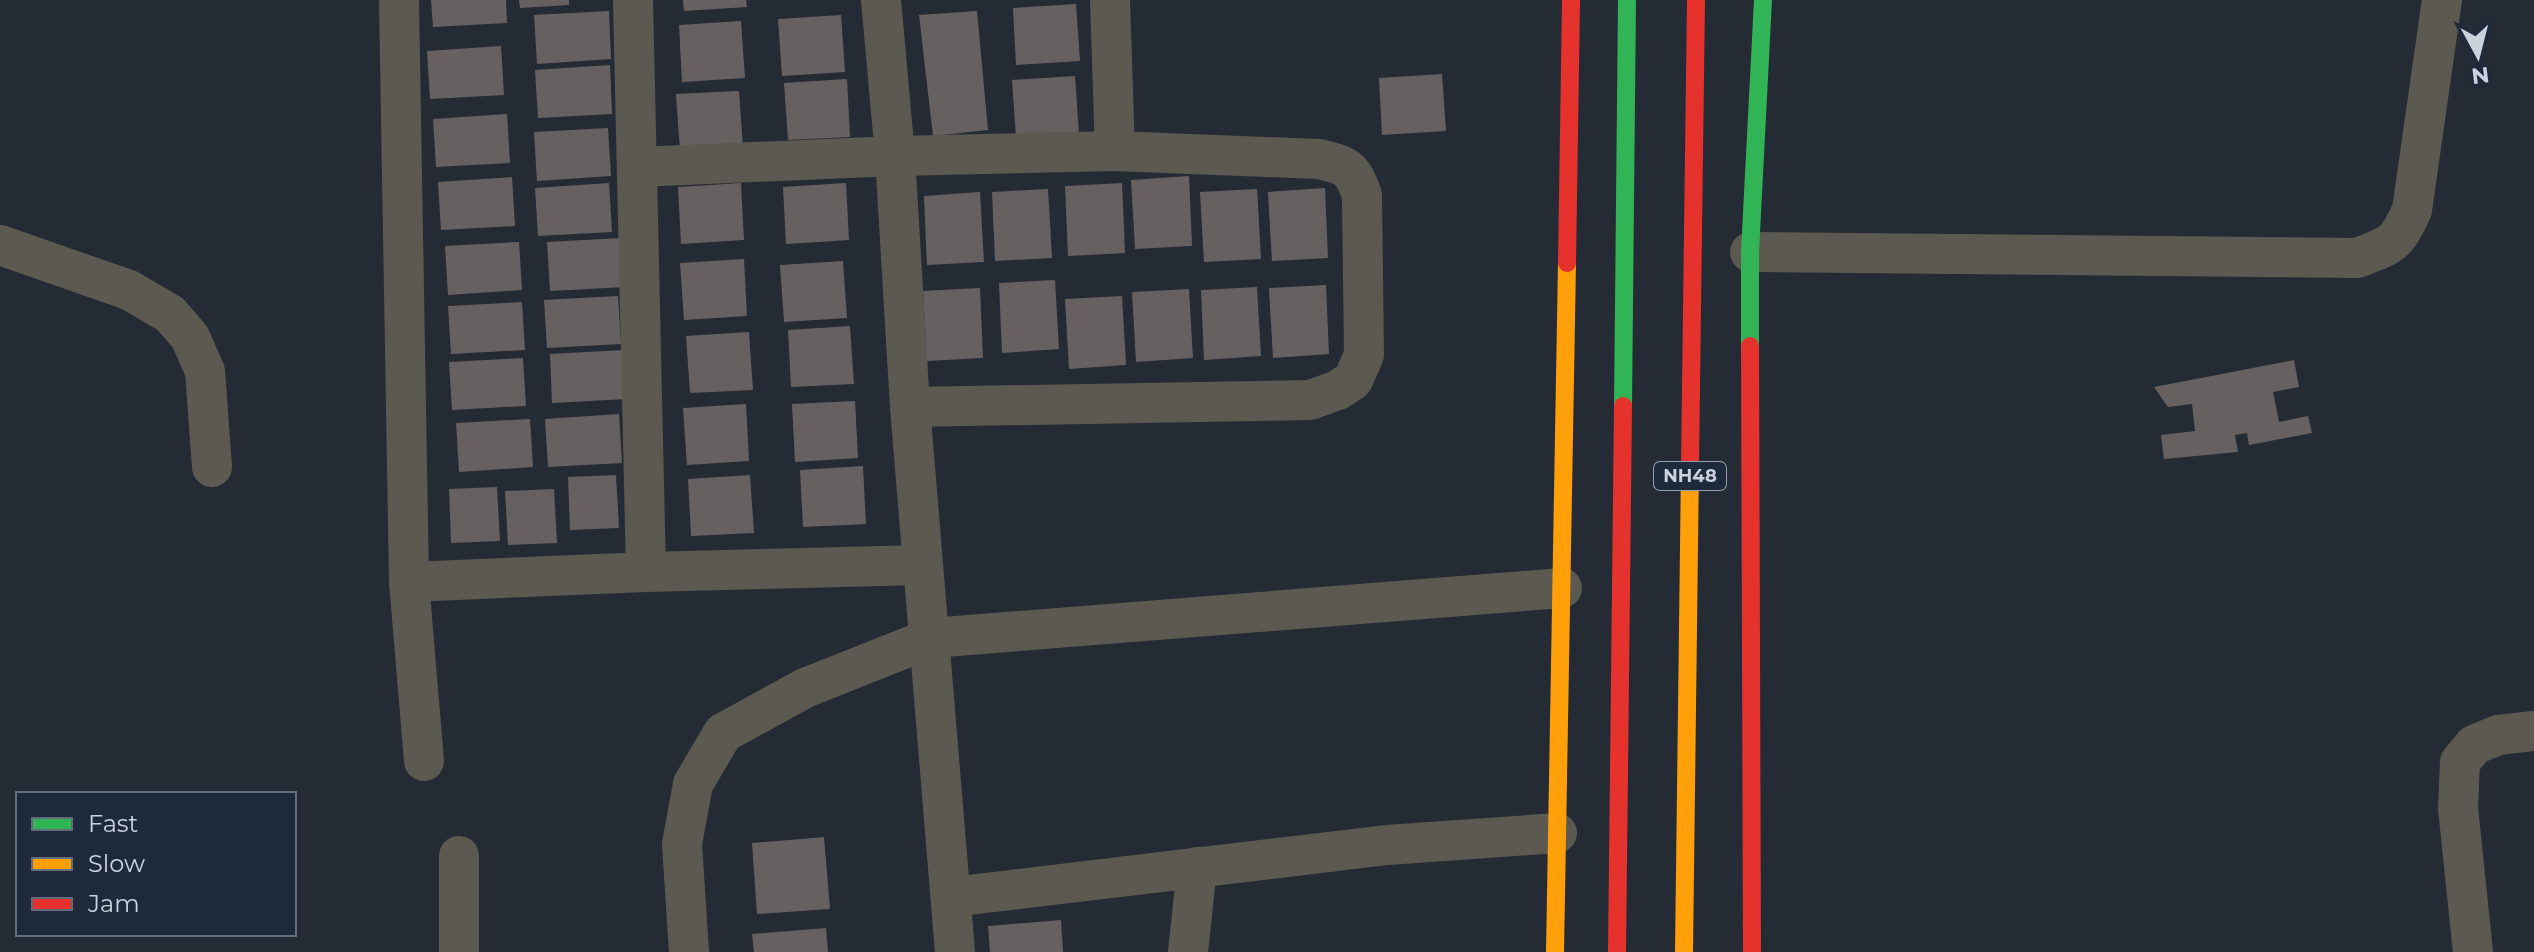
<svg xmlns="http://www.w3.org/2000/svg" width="2534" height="952" viewBox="0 0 2534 952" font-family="Montserrat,sans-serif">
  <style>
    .building { fill: #666160 }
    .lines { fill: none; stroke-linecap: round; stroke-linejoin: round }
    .street { stroke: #5c5a50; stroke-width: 40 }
    .fast { stroke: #30b455; stroke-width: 18 }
    .slow { stroke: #ff9f0a; stroke-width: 18 }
    .jam { stroke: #e5322d; stroke-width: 18 }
    .labels { text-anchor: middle; stroke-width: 8; stroke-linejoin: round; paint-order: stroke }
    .shield { fill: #1e2a3c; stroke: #96a0ad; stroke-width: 2 }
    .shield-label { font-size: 18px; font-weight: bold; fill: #cad2de }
  </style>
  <rect width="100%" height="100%" fill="#252b35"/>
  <g class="building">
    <polygon points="431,0 506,0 507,23 433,27"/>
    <polygon points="519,0 569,0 569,5 520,8"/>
    <polygon points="683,0 746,0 747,7 684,11"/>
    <polygon points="1076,4 1080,61 1016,65 1013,8"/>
    <polygon points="609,11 611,59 537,64 534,15"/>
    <polygon points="977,11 988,130 933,136 919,15"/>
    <polygon points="841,15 845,72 782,76 778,19"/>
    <polygon points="741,21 745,78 682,82 679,25"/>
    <polygon points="501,46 504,95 430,99 427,51"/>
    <polygon points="610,65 612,114 538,118 535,70"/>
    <polygon points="1442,74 1446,131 1382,135 1379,78"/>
    <polygon points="1075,76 1079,134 1016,137 1012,80"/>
    <polygon points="847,79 850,137 788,140 784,83"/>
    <polygon points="739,91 743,148 680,151 676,94"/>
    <polygon points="507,114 510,163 436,167 433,119"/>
    <polygon points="608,128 611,176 537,181 534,132"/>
    <polygon points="1189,176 1192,246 1135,249 1131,180"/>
    <polygon points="512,177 515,226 441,230 438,182"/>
    <polygon points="609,183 612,232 538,236 535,188"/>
    <polygon points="741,183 744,240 681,244 678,187"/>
    <polygon points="846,183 849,240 786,244 783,187"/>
    <polygon points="1122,183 1125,253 1068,256 1065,186"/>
    <polygon points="1325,188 1328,258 1272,261 1268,192"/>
    <polygon points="1048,189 1052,258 995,261 992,192"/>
    <polygon points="1257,189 1261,259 1204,262 1200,192"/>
    <polygon points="980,192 984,262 927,265 924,196"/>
    <polygon points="622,238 625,287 550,291 547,242"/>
    <polygon points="519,242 522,290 448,295 445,246"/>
    <polygon points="744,259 747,316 684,320 680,263"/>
    <polygon points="843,261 847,318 784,322 780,265"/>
    <polygon points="1055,280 1059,349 1002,353 999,283"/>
    <polygon points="1326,285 1329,354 1273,358 1269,288"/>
    <polygon points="1257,287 1261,356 1204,360 1201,290"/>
    <polygon points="980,288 983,358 927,361 923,291"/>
    <polygon points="1189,289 1193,358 1136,362 1132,292"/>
    <polygon points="618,296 621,344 547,348 544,300"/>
    <polygon points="1122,296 1126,365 1069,369 1065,299"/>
    <polygon points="522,302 525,350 451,354 448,306"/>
    <polygon points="850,326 854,384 791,387 788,330"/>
    <polygon points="749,332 753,390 690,393 686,336"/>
    <polygon points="624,350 627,399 552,403 550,354"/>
    <polygon points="523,358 526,406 452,410 449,362"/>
    <polygon points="2294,360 2299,387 2273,392 2279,422 2308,416 2312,433 2249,445 2247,433 2235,435 2238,452 2164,459 2161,435 2195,431 2192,404 2168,407 2154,387"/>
    <polygon points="855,401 858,458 795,462 792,404"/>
    <polygon points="746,404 749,461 687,465 683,408"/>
    <polygon points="619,414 622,463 548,467 545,419"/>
    <polygon points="530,419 533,467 459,472 456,423"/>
    <polygon points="863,466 866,524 803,527 800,470"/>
    <polygon points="616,475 619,528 570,530 568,477"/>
    <polygon points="750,475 754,533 691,536 688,479"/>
    <polygon points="497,487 500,541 451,543 449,489"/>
    <polygon points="554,489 557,543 508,545 505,491"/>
    <polygon points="824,837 830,909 757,914 752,843"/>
    <polygon points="1061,920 1063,952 990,952 988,926"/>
    <polygon points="826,928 828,952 754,952 752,934"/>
  </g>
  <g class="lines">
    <g class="street">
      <polyline points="399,0 409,582 424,761"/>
      <polyline points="633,0 646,572"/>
      <polyline points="881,0 895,156 910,407 955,952"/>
      <polyline points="1110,0 1115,151"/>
      <path d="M637 167 895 156 1115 151 1319 159C1347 166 1352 167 1362 195L1364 355 1353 380 1338 390 1310 400 910 407"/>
      <polyline points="0,245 129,290 170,314 190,337 205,371 212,467"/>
      <path d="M1750 252 2357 258C2392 245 2396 245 2412 210L2442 0"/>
      <polyline points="409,582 646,572 922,565"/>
      <polyline points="459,856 459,952"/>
      <polyline points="952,897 1387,845 1557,833"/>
      <polyline points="689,952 682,844 693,784 723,733 805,688 931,638 1562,588"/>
      <polyline points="1188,952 1197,867"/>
      <polyline points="2473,952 2458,808 2460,762 2474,745 2498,735 2534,731"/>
    </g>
    <g class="fast">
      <polyline points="1750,346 1750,252 1763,0"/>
      <polyline points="1623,406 1627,0"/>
    </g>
    <g class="slow">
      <polyline points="1555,952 1567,263"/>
      <polyline points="1684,952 1690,465"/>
    </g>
    <g class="jam">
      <polyline points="1567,263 1571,0"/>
      <polyline points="1750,346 1752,952"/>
      <polyline points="1690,465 1696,0"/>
      <polyline points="1617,952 1623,406"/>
    </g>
  </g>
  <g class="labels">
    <rect class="shield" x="1654" y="462" width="72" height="28" rx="6"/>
    <g class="shield-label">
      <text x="1690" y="482">NH48</text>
    </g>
  </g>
  <rect x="16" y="792" width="280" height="144" fill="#1e2a3c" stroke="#636d7d" stroke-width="2"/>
  <rect x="32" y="818" width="40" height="12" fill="#30b455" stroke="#636d7d" stroke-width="2"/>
  <text x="88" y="832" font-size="24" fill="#cad2de">Fast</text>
  <rect x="32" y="858" width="40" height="12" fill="#ff9f0a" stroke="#636d7d" stroke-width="2"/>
  <text x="88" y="872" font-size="24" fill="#cad2de">Slow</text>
  <rect x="32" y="898" width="40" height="12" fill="#e5322d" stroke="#636d7d" stroke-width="2"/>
  <text x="88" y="912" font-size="24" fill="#cad2de">Jam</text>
  <g transform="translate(2478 56) rotate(173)" stroke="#1e2a3c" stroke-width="6" paint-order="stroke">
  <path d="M0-6L14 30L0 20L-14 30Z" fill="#cad2de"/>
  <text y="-12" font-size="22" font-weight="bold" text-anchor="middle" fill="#cad2de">N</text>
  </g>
</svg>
